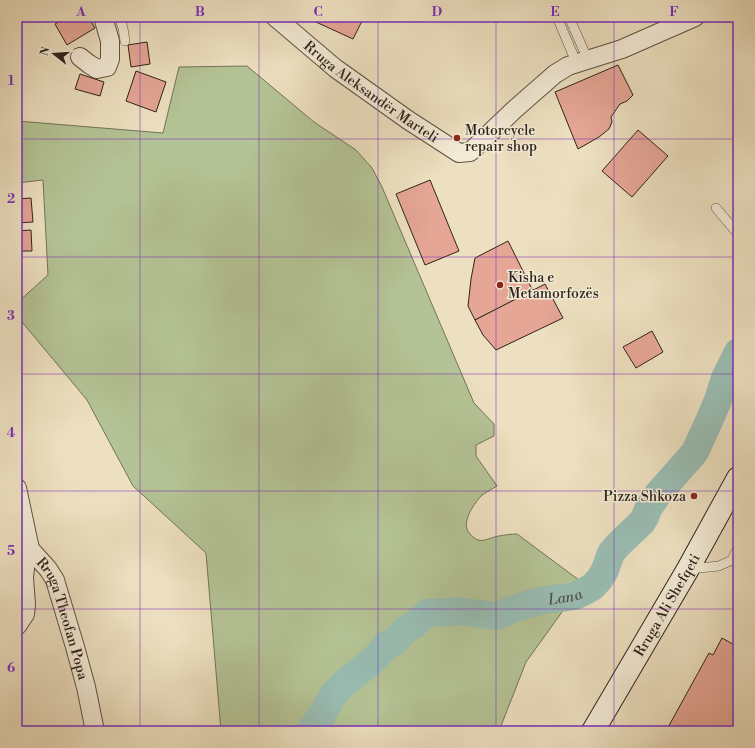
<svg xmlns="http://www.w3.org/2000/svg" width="755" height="748" viewBox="0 0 755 748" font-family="'Libre Bodoni',serif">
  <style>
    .green { fill: #b4c395; stroke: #727359 }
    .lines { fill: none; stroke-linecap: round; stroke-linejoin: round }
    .river { stroke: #99bdb3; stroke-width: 28 }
    .building { fill: #e5a695; stroke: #2f231d }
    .lane-casing { stroke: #5e5246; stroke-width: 10 }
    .street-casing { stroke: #5e5246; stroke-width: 20 }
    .secondary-casing { stroke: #2f231d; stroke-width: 24 }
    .lane { stroke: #f3ebd6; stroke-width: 9 }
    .street { stroke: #f3ebd6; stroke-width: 18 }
    .secondary { stroke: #f3ebd6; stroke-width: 22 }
    .grid { fill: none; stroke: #7b2cbf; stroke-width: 1; stroke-opacity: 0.55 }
    .poi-dot { fill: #8f2418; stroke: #f3ebd6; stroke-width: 1.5 }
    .labels { text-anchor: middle; stroke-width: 3; stroke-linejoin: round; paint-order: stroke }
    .street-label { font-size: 14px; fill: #2f231d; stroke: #f3ebd6 }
    .poi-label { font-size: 14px; fill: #2f231d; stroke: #f3ebd6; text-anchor: start }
    .water-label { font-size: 15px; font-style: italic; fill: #4f514a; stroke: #f3ebd6 }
    .neatline { fill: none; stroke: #7b2cbf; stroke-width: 1.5 }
    .grid-label { font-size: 13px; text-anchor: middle; font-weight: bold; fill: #7b2cbf }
  </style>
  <rect width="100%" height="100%" fill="#ede0c0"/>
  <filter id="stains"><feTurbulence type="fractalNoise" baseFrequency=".005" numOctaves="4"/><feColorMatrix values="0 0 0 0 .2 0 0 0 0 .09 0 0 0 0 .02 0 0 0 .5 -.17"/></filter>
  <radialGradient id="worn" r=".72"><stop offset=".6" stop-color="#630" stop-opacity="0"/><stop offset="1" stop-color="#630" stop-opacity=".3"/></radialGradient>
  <path class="green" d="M247 66 314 122 356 150 372 168 382 187 474 403 494 424V436L476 445V456L497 486C492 489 486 492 481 496 473 505 460 524 470 534 472 536 475 539 478 540 484 542 492 537 499 536 505 535 511 534 517 534L583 583 526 662 499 731H221L206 553 133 486 87 400 17 316V303L48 275 43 180 17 183V121L163 133 179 67Z"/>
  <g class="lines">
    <path class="river" id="s1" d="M310 731 322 715 333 695 341 686 372 661 380 653 387 644 393 643 407 628 414 625 427 613 437 612 446 613 458 611 495 616 502 614 510 610 539 601 575 596 585 591 592 587 599 580 605 570 611 553 616 547 623 540 642 522 645 517 648 509 658 494 695 452 710 419 718 400 725 378 738 352"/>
  </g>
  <g class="building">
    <polygon points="65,17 88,17 95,28 67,45 55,24 65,18"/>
    <polygon points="305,17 364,17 353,39"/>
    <polygon points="147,42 150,64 131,67 128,45"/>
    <polygon points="618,65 633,95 627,101 620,104 611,117 612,122 609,129 599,137 578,149 555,92"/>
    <polygon points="136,71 166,82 156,112 126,101"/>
    <polygon points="80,74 104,82 100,96 75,89"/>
    <polygon points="638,130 668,156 632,197 602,171"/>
    <polygon points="430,180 459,251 425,265 396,194"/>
    <polygon points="31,198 33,222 17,223 17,199"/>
    <polygon points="31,230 32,251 17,251 17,231"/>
    <polygon points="508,241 533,291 475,320 468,306 471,279 475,258"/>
    <polygon points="545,284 563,318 496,350 483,335 475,320"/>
    <polygon points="652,331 663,352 636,368 623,347"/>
    <polygon points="722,638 738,647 738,731 666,731 709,653 713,655"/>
  </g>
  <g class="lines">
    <g class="lane-casing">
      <g id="lane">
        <polyline points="119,17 123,28 125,41"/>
        <polyline points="557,17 577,64"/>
        <polyline points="569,17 588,60"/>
        <polyline points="716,208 738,234"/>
        <polyline points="689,569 719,566 732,560 738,547"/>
      </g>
    </g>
    <g class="street-casing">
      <g id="street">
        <path id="s2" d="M275 17 335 68 408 120 459 153 470 152 515 109 555 74 568 66 622 49 695 17"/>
        <polyline points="80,57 89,64 97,69 107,67 110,59 110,41 103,17"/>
        <path id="s3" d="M17 488 30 549 48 569 55 580 75 647 86 687 95 731"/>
        <polyline points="17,626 25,614 26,605 24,577 26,560 30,549"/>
      </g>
    </g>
    <g class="secondary-casing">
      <g id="secondary">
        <path id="s4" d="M593 731 688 569 738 478"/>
      </g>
    </g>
    <use href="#lane" class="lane"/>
    <use href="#street" class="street"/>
    <use href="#secondary" class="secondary"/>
  </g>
  <path class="grid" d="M140 17V731M259 17V731M378 17V731M496 17V731M614 17V731M17 139H738M17 257H738M17 374H738M17 491H738M17 609H738"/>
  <g class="poi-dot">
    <circle cx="457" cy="138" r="4"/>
    <circle cx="500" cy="285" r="4"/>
    <circle cx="694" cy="496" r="4"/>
  </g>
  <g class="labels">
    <g class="street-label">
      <text dy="5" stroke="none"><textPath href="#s2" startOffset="122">Rruga Aleksandër Marteli</textPath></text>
      <text dy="5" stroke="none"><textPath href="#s4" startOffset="146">Rruga Ali Shefqeti</textPath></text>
      <text dy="5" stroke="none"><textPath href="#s3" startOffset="141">Rruga Theofan Popa</textPath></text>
    </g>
    <g class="poi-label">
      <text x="465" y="135">Motorcycle<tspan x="465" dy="16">repair shop</tspan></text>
      <text x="508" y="282">Kisha e<tspan x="508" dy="16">Metamorfozës</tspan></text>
      <text x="686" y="501" text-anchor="end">Pizza Shkoza</text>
    </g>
    <g class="water-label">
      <text dy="5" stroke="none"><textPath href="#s1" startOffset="311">Lana</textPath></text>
    </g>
  </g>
  <rect width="755" height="748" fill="none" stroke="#ede0c0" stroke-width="44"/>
  <g transform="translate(54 54) rotate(287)" stroke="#f3ebd6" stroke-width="3" paint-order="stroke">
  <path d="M0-3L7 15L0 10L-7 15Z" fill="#2f231d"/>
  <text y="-6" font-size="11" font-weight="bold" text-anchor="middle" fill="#2f231d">N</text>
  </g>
  <rect x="22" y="22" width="711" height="704" class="neatline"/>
  <g class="grid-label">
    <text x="81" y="16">A</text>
    <text x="200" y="16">B</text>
    <text x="318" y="16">C</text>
    <text x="437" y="16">D</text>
    <text x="555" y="16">E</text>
    <text x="674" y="16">F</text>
    <text x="11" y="85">1</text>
    <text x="11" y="203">2</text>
    <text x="11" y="320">3</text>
    <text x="11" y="437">4</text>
    <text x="11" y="555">5</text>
    <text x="11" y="672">6</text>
  </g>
  <rect width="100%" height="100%" filter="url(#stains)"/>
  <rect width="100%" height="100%" fill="url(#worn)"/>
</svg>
